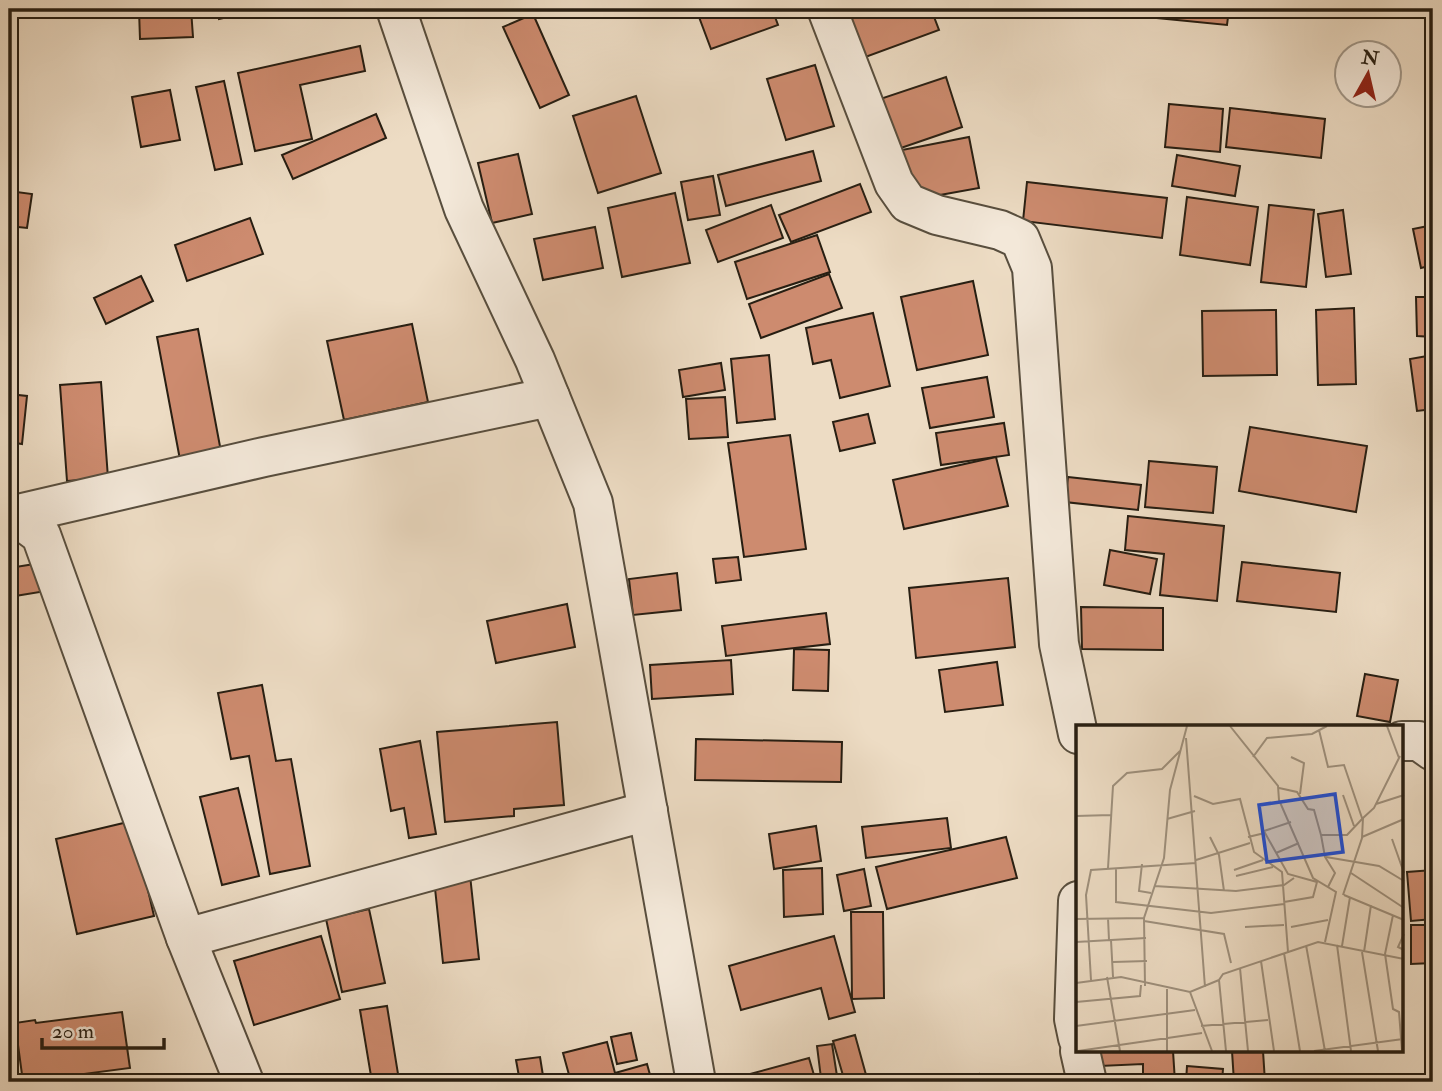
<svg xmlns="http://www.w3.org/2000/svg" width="1442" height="1091" viewBox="0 0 1442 1091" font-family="'IM FELL Double Pica',serif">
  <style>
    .building { fill: #cd8b6f; stroke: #271e12; stroke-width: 2 }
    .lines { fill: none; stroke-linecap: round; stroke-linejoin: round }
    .minor-casing { stroke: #584e3e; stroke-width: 42 }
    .minor { stroke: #f3e8d9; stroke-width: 38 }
    .inset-road { fill: none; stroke: #9e907d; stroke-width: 2 }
    .view { fill: #1d4ed8; fill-opacity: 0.15; stroke: #1d4ed8; stroke-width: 3.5 }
    .inset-edge { fill: none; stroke: #271e12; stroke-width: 3.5 }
  </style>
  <rect width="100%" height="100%" fill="#eddcc4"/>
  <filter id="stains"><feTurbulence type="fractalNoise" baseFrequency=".00286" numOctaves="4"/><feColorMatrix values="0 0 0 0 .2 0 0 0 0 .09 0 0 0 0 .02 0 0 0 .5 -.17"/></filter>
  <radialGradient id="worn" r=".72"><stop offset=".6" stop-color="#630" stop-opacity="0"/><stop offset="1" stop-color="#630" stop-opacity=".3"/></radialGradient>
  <g class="building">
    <polygon points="191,9 193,37 140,39 139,10"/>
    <polygon points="217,9 262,9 219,19"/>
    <polygon points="696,9 772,9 778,25 711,49"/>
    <polygon points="858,9 931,9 939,30 860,59 844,14"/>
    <polygon points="1137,9 1229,9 1227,25 1137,16"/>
    <polygon points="533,14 569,95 540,108 503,27"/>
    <polygon points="360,46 365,71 300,85 312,139 255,151 238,73"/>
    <polygon points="815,65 834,126 786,140 767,79"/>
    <polygon points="946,77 962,127 898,149 880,99"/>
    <polygon points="224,81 242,164 215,170 196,87"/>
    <polygon points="170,90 180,140 141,147 132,97"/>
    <polygon points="636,96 661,173 598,193 573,116"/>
    <polygon points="1169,104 1223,109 1220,152 1165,147"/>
    <polygon points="1230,108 1325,119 1321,158 1226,147"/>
    <polygon points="376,114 386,138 293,179 282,155"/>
    <polygon points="969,137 979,188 912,200 902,150"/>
    <polygon points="813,151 821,181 726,206 718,175"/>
    <polygon points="518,154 532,214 492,223 478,163"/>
    <polygon points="1177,155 1240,166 1235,196 1172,186"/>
    <polygon points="713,176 720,215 688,220 681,182"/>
    <polygon points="1027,182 1167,198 1162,238 1023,221"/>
    <polygon points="860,184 871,212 791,242 779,215"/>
    <polygon points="9,191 32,194 27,228 9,226"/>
    <polygon points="675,193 690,263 622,277 608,208"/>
    <polygon points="1187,197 1258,207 1250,265 1180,255"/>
    <polygon points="771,205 783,238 718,262 706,230"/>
    <polygon points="1269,205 1314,210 1306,287 1261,282"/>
    <polygon points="1343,210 1351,274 1326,277 1318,214"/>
    <polygon points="250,218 263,254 187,281 175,245"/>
    <polygon points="1433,225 1433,265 1421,268 1413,229"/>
    <polygon points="595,227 603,268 543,280 534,239"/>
    <polygon points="817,235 830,272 747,299 735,262"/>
    <polygon points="829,274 842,308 761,338 749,304"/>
    <polygon points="141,276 153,301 106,324 94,298"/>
    <polygon points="973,281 988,355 917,370 901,297"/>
    <polygon points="1416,297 1433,297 1433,337 1417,336"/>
    <polygon points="1354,308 1356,384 1318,385 1316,310"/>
    <polygon points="1276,310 1277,375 1203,376 1202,311"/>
    <polygon points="873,313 890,386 840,398 831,360 813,364 806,328"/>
    <polygon points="412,324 428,402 344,420 327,341"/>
    <polygon points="198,329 222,457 181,465 157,337"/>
    <polygon points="769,355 775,419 737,423 731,359"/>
    <polygon points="1433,355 1433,409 1417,411 1410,359"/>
    <polygon points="721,363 725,390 683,397 679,370"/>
    <polygon points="987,377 994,417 930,428 922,388"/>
    <polygon points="101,382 108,478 67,481 60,385"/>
    <polygon points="9,394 27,396 22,444 9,442"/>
    <polygon points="725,397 728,437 689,439 686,399"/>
    <polygon points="868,414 875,443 840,451 833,422"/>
    <polygon points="1004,423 1009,455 941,465 936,433"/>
    <polygon points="1250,427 1367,446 1356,512 1239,491"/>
    <polygon points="790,435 806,549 744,557 728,443"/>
    <polygon points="996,457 1008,506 904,529 893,480"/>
    <polygon points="1149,461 1217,467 1213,513 1145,507"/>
    <polygon points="1068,477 1141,485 1138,510 1065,502"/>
    <polygon points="1128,516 1224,526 1217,601 1160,595 1164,554 1125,550"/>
    <polygon points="1110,550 1157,559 1150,594 1104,585"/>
    <polygon points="738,557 741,580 716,583 713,559"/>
    <polygon points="1242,562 1340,573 1336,612 1237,601"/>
    <polygon points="41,563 46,591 9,597 9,568"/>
    <polygon points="677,573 681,610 633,615 629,579"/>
    <polygon points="1008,578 1015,647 916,658 909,588"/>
    <polygon points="567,604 575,647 496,663 487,621"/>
    <polygon points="1081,607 1163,608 1163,650 1082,649"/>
    <polygon points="826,613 830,644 726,656 722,626"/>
    <polygon points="794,649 829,650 828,691 793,690"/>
    <polygon points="731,660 733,694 652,699 650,665"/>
    <polygon points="997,662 1003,705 945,712 939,670"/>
    <polygon points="1365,674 1398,680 1390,722 1357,716"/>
    <polygon points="262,685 276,761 291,759 310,866 270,874 249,756 231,759 218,693"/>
    <polygon points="557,722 564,805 514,809 514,816 445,822 437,732"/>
    <polygon points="696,739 842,742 841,782 695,780"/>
    <polygon points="420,741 436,834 409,838 404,808 391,811 380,749"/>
    <polygon points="238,788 259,876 222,885 200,797"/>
    <polygon points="947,818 951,848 866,858 862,827"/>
    <polygon points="132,821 154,916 77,934 56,839"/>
    <polygon points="816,826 821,861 774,869 769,834"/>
    <polygon points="1006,837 1017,878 887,909 876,867"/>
    <polygon points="822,868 823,914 784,917 783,870"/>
    <polygon points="864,869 871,906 844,911 837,875"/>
    <polygon points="1433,870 1433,919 1411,921 1407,872"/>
    <polygon points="470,875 479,959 443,963 434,879"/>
    <polygon points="369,909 385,983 342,992 326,919"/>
    <polygon points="851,912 883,912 884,998 852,999"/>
    <polygon points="1411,925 1433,925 1433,963 1411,964"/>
    <polygon points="321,936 340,999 254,1025 234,961"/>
    <polygon points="834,936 855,1012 829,1019 821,988 741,1010 729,966"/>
    <polygon points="387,1006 399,1080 372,1082 360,1010"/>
    <polygon points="122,1012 130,1068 23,1082 15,1023 35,1020 36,1023"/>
    <polygon points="631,1033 637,1060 617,1064 611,1037"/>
    <polygon points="855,1035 868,1082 831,1082 844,1079 833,1041"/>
    <polygon points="607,1042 615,1073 647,1064 652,1082 571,1082 563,1053"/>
    <polygon points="832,1044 837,1076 821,1078 817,1046"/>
    <polygon points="1099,1051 1173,1051 1175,1082 1143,1082 1143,1064 1100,1066"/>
    <polygon points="1232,1051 1263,1051 1265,1082 1234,1082"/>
    <polygon points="540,1057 544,1082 520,1082 516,1060"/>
    <polygon points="809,1058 816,1082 729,1082 728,1080"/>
    <polygon points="1187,1066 1223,1069 1222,1082 1186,1082"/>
    <polygon points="979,1074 981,1082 947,1082"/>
  </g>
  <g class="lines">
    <g class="minor-casing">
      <g id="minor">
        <polyline points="396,9 464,209 535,360 593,503 696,1082"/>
        <polyline points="827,9 894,183 908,203 937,215 1000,230 1020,239 1032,268 1059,644 1078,734"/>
        <polyline points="9,514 14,515 41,535 186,938 244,1082"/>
        <polyline points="14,515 264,457 550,397"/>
        <polyline points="1402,741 1419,741 1433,751"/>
        <polyline points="1078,901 1074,1019 1078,1038"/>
        <polyline points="186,938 648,811"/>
        <polyline points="1080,1051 1087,1082"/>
      </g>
    </g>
    <use href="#minor" class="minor"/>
  </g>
  <g transform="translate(1076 725)">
    <rect width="327" height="327" fill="#eddcc4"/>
    <path class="inset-road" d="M154 1 202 61 203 75 237 153 260 167 249 217M311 1 323 33M243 5 252 42 268 40 286 93M110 13 129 262M177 32 191 13 236 9 251 1M215 32 228 38 224 69M203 63 221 67 232 84 238 85 245 110M267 70 278 101M118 71 137 79 164 74 178 127 206 147 212 227M300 79 328 70M0 91 35 90M91 94 119 86M188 106 215 97M134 112 143 130 148 166M172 112 189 108 212 149 241 157 237 172 208 177M286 112 328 94M316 114 328 148M200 128 223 118M250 132 303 141 328 156M120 135 174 118M66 139 63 166 75 168M32 143 37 61 51 48 86 44 104 26M40 143V177L135 188 208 179M158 145 187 135M275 148 328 183M160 151 197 142M78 161 160 166 208 160 218 153M252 162 259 148 249 132 245 110H271L287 93M267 170 286 113 287 93 298 83 324 31M268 170 328 195M317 190 309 229 317 284 323 287 326 326M32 193 33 215M0 194 68 193M68 196 148 209 155 238M169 202 208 200M215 202 252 195M328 209 322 222 328 225M35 215 37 252M0 217 70 213M230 220 249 326M261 220 275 326M266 221 274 172M286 227 302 326M288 227 295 180M208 228 224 326M185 236 198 326M37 237 71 236M164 243 172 326M31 252 44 326M15 255 10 170 15 145 120 138M0 258 45 252 114 267 143 255M69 261 68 193 88 133 94 65 111 1M91 264V326M114 267 136 326M0 277 64 271 65 260M0 301 119 285M125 301 192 295M2 326 126 308M150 326 143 255 147 249 242 217 328 234M238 326 327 314"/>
    <path class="view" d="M259 69 267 127 191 137 183 80Z"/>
    <rect width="327" height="327" class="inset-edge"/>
  </g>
  <rect width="1442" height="1091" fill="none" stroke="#eddcc4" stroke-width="35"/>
  <rect x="10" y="10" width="1421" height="1070" fill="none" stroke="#271e12" stroke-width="3.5"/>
  <rect x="18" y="18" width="1407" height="1056" fill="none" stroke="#271e12" stroke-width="2"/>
  <g transform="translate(1368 74) rotate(8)"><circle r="33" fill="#f3e8d9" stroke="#a19789" stroke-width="2"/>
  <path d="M0-5L12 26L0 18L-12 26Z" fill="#8f2418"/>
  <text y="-10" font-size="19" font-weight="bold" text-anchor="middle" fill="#271e12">N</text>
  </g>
  <path d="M42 1038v10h122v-10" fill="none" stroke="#271e12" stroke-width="3.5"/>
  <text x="52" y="1038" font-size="21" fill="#271e12" stroke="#f3e8d9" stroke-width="5" paint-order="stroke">20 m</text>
  <rect width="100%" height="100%" filter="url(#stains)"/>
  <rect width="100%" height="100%" fill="url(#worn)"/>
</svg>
